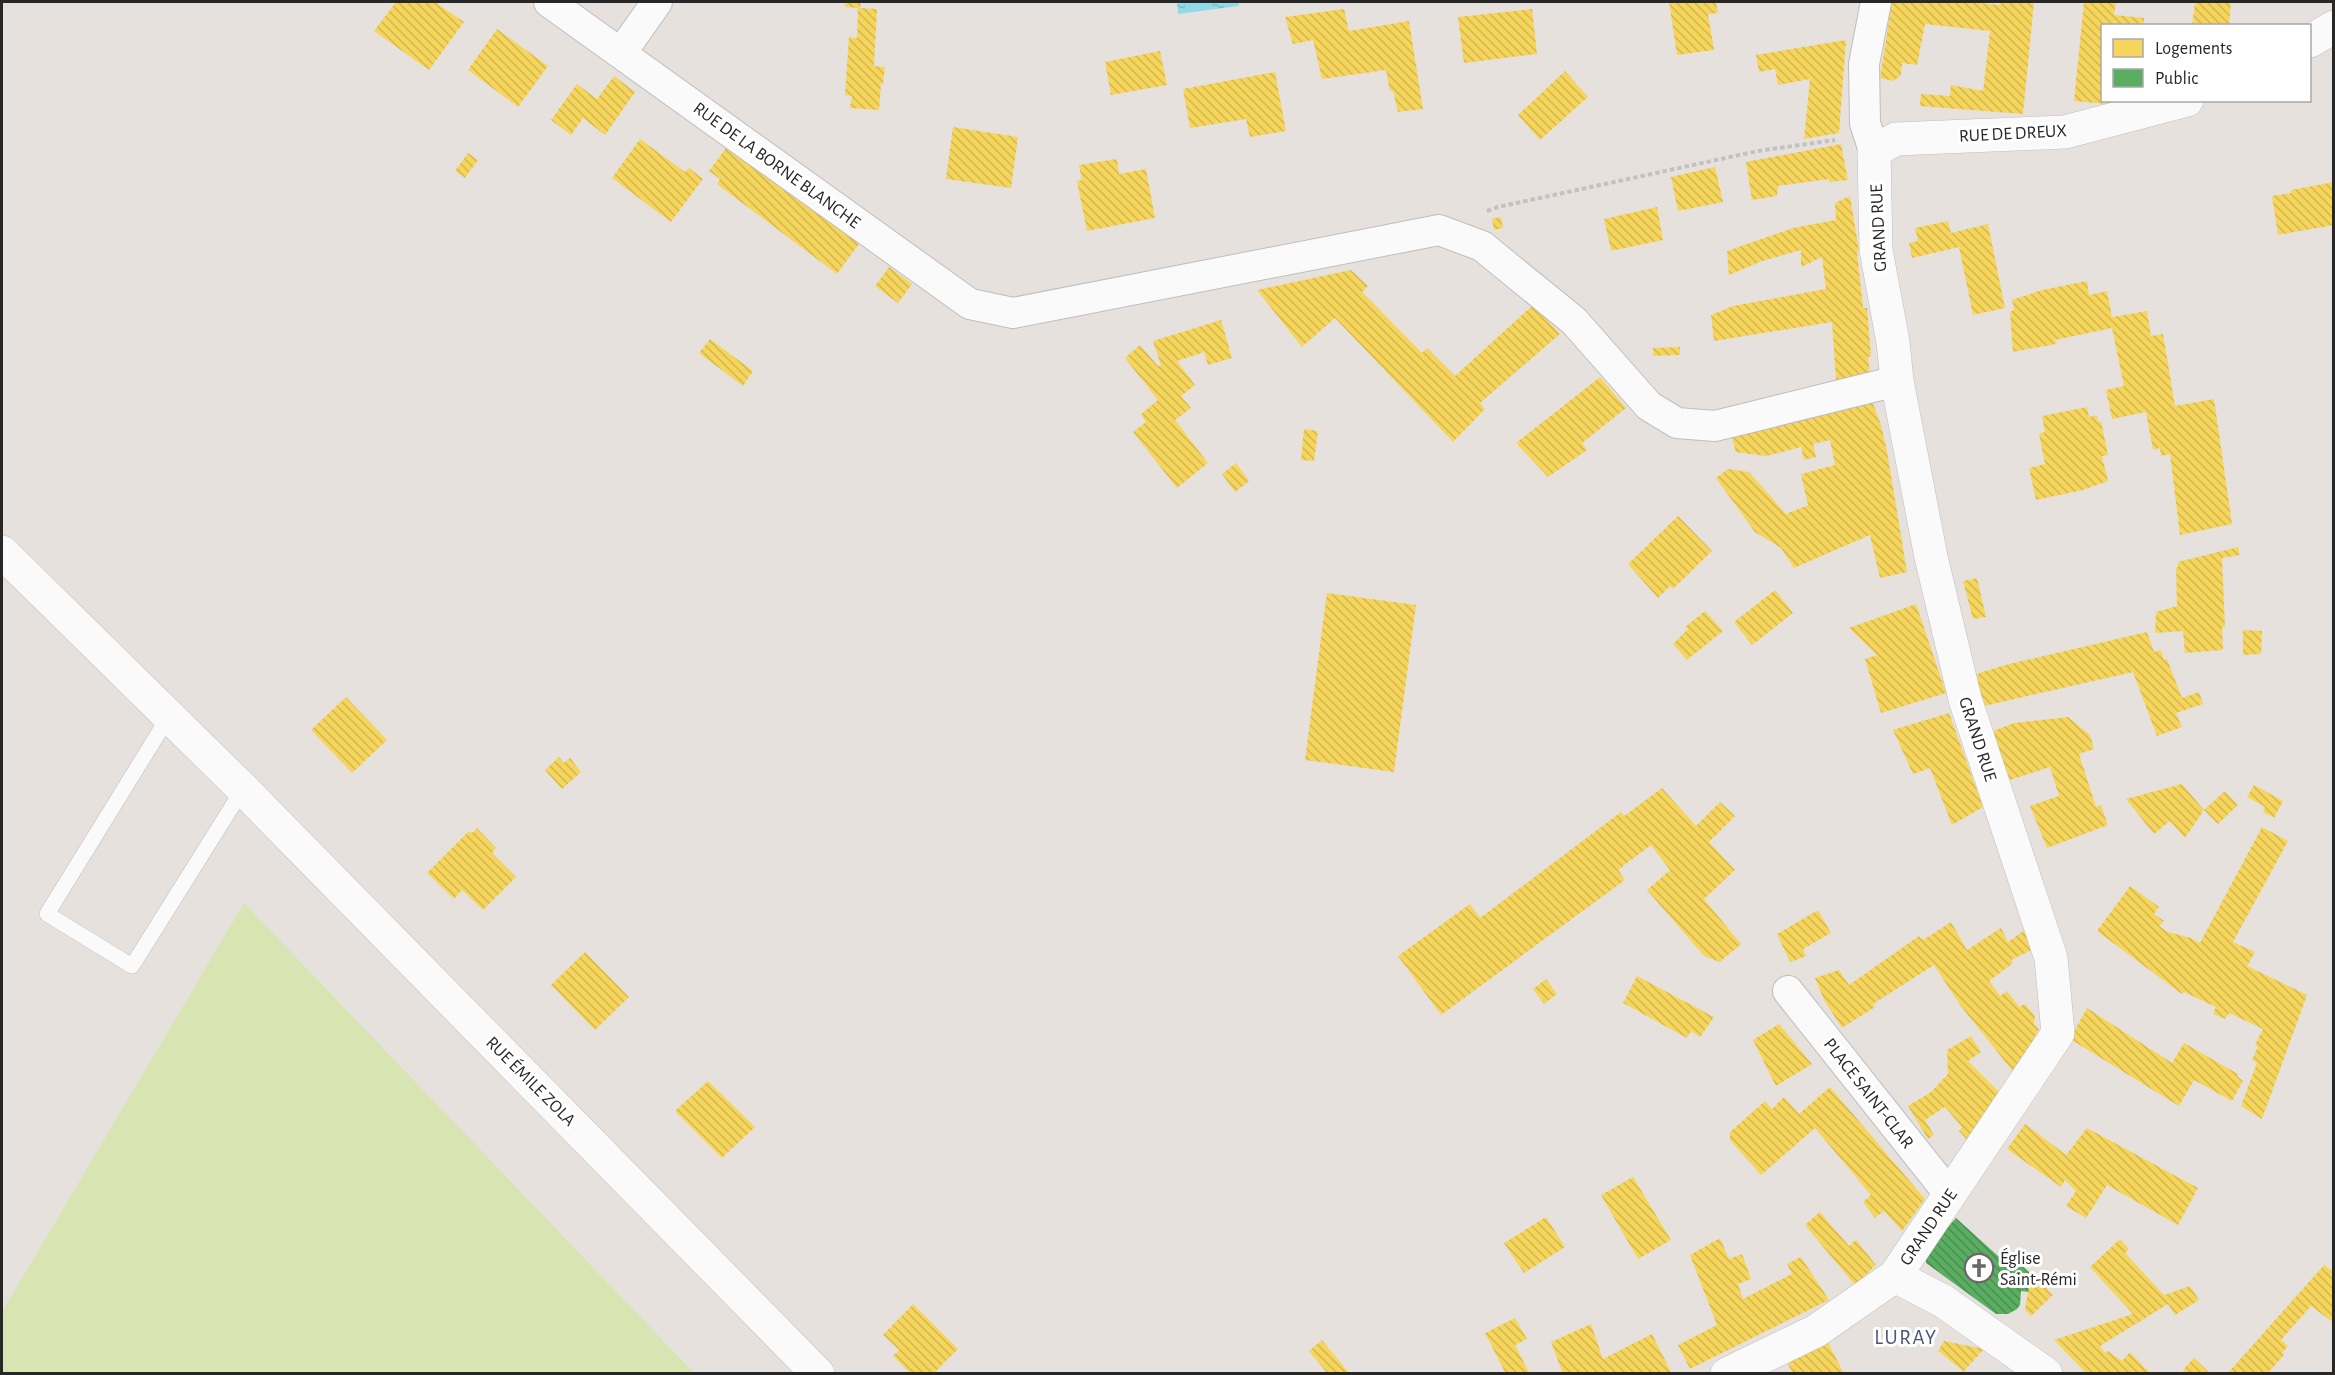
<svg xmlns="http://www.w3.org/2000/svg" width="2335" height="1375" viewBox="0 0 2335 1375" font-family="'Alegreya Sans',sans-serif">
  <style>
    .pitch { fill: #d8e5b3 }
    .water { fill: url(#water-ripples) }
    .homes { fill: url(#homes-back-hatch) }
    .public { fill: url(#public-back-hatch) }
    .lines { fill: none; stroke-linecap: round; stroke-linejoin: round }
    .service-casing { stroke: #bfbebf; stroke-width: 16 }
    .minor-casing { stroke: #bfbebf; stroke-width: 32 }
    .tertiary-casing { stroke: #bfbebf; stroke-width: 34 }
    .path { stroke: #c2c2c2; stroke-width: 4; stroke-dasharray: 4.5 3; stroke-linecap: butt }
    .service { stroke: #fbfafa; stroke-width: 15 }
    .minor { stroke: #fbfafa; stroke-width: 30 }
    .tertiary { stroke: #fbfafa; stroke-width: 33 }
    .labels { text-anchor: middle; stroke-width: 6; stroke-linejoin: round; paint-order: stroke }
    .street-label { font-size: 18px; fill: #272727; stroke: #fff }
    .poi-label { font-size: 18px; fill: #272727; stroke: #fff; text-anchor: start }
    .quarter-label { font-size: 21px; letter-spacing: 1.5px; fill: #495677; stroke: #fff }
  </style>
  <defs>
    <pattern id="water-ripples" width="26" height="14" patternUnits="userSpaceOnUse" patternTransform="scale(1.5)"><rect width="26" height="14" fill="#91dae8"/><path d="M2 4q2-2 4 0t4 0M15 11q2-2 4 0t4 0" fill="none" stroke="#7dbbc7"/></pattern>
    <pattern id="homes-back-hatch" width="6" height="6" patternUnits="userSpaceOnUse" patternTransform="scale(1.5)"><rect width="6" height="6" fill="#f6d55c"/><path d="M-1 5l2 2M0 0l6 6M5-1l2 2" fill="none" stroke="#d3b750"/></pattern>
    <pattern id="public-back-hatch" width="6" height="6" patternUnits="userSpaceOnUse" patternTransform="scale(1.5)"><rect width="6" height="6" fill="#5aae61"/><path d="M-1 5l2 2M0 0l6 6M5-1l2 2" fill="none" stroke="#4a8e50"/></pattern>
  </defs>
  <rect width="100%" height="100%" fill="#e6e1dd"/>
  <polygon class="pitch" points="244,903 694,1373 2,1373 2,1312"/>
  <polygon class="water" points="1177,2 1239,2 1239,6 1178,14"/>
  <g class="homes">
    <polygon points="396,2 435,2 464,22 429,70 374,31"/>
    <polygon points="845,2 861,2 860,8 877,9 874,66 885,67 883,84 881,84 879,110 850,108 852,96 845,95 849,37 857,38 858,8 845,7"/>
    <polygon points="1669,2 1716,2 1718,13 1708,14 1714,50 1677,55"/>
    <polygon points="1892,2 1969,2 2000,5 2001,2 2034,2 2023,114 1920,106 1921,94 1950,96 1951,85 1983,91 1990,31 1925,24 1917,65 1902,63 1901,75 1894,81 1880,78"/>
    <polygon points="2084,2 2116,2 2114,15 2144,18 2144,26 2102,26 2102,100 2114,101 2106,104 2074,101"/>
    <polygon points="2195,2 2231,2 2229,26 2192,26"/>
    <polygon points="1344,9 1349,31 1409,21 1423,109 1398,112 1393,91 1390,91 1386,70 1322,79 1313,40 1293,44 1285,17"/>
    <polygon points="1532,9 1537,54 1464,63 1458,17"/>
    <polygon points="497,29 548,66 518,107 468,70"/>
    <polygon points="1846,40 1839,133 1804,139 1810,79 1778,85 1775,69 1759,72 1756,55"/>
    <polygon points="1160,51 1167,85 1111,95 1105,62"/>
    <polygon points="1565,71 1588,97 1540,140 1518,115"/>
    <polygon points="1275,72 1286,131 1250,137 1246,119 1190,128 1183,89"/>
    <polygon points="614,76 635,92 605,135 583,118 571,135 551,120 577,84 597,99"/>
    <polygon points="953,127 1018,137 1011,188 946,179"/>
    <polygon points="640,139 685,172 689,168 703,179 671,222 612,178"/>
    <polygon points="1841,144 1848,180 1829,182 1829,179 1778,186 1777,196 1752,200 1746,162"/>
    <polygon points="726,148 859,244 837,274 717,184 720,179 709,171"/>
    <polygon points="468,153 478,160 465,178 455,171"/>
    <polygon points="1117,159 1119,174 1146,169 1155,218 1087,231 1077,181 1082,180 1079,165"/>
    <polygon points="1715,167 1723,202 1678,211 1671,177"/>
    <polygon points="2334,182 2334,225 2278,235 2272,196 2291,193 2291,190"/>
    <polygon points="1850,196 1859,251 1857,252 1863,308 1867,308 1871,356 1868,357 1870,375 1836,381 1832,322 1714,341 1711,315 1733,306 1826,289 1822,257 1801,267 1801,250 1762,261 1729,275 1727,251 1793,228 1836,220 1835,203"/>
    <polygon points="1657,207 1663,240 1611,251 1604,219"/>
    <polygon points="1501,217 1503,228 1494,230 1492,219"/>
    <polygon points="1948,221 1951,233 1988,224 2005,308 1973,315 1959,247 1912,258 1909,243 1918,241 1915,228"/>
    <polygon points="889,267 912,284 898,303 875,286"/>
    <polygon points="1351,270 1368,286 1362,292 1422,353 1427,348 1455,376 1533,305 1560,334 1480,403 1485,409 1453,442 1335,318 1302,347 1257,290"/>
    <polygon points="2087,281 2089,295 2107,291 2112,317 2147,311 2151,336 2163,334 2175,406 2214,399 2232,524 2180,535 2170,454 2161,456 2160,448 2153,450 2146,412 2112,419 2106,390 2124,386 2112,328 2055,340 2056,344 2013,352 2010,312 2014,310 2012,300 2042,290"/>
    <polygon points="1221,320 1232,358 1208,365 1204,352 1177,361 1195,385 1181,396 1191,408 1175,420 1208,463 1177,488 1133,432 1146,422 1141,414 1158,400 1125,358 1140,345 1158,366 1161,365 1153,341"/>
    <polygon points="710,339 753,371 743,386 699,353"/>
    <polygon points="1680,347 1680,355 1653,356 1653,348"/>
    <polygon points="1600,377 1626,408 1582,443 1587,450 1548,477 1516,443"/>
    <polygon points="1872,401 1881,425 1887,451 1907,572 1880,578 1870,535 1794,568 1781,548 1755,532 1716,478 1728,469 1749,472 1786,514 1808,505 1801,474 1835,465 1830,440 1813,444 1816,457 1804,460 1801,447 1766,456 1736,452 1731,435"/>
    <polygon points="2087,407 2089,417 2097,415 2098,422 2101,421 2108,455 2102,456 2108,481 2083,490 2036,500 2029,468 2045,464 2039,434 2045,432 2042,416"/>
    <polygon points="1304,429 1318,431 1314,461 1301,460"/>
    <polygon points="1236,463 1249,481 1235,492 1222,474"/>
    <polygon points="1678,516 1712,551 1673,589 1670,586 1658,598 1628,564"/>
    <polygon points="2238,547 2240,555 2222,558 2225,627 2222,627 2223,650 2185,653 2183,631 2155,633 2156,612 2177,606 2176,568 2178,567 2178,562"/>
    <polygon points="1977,578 1986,617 1973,619 1963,581"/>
    <polygon points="1775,590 1793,613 1752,645 1734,622"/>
    <polygon points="1327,593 1416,605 1394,772 1305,760"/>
    <polygon points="1916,604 1946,693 1881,713 1865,659 1877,655 1849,628"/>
    <polygon points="1705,611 1723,631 1687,660 1673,644 1688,629 1685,627"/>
    <polygon points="2243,630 2262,631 2261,654 2243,655"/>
    <polygon points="2147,632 2154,652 2161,650 2164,660 2167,659 2182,698 2199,692 2203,704 2176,713 2182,727 2157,736 2133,672 1984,706 1976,677 1979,673 2009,664"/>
    <polygon points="346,697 387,740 352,773 311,730"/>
    <polygon points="1949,713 1983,807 1952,825 1930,768 1913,774 1893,730"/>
    <polygon points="2068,717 2090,735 2094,749 2079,754 2096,807 2101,805 2108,825 2047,848 2030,806 2059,796 2050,767 2010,780 1991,732 2014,723"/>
    <polygon points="559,757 564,763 570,758 581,772 562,789 545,770"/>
    <polygon points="2182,784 2204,810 2225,791 2238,805 2218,824 2204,810 2185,838 2170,821 2154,834 2126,799"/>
    <polygon points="2254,785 2283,801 2274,818 2263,812 2265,807 2247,797"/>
    <polygon points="1662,788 1696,826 1720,802 1735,816 1709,842 1735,870 1704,899 1741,944 1720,962 1704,956 1647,890 1670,870 1651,845 1618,870 1625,880 1441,1015 1398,956 1470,904 1480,918 1621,812 1624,816"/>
    <polygon points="2262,827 2288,841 2233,942 2255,952 2247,966 2307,995 2262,1119 2241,1106 2257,1063 2252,1060 2258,1047 2255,1045 2263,1029 2229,1013 2225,1019 2213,1014 2216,1007 2184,992 2182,994 2097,931 2130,886 2159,907 2154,914 2164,921 2159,926 2168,932 2191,938 2200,943"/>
    <polygon points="477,828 496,848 492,853 516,877 483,910 462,890 454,899 427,873 469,831 472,833"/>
    <polygon points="1818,910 1831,933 1803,949 1806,956 1790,962 1777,934"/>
    <polygon points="1951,922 1967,950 2001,928 2008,942 2026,929 2034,949 2011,960 2013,963 1989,981 2000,996 2007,991 2019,1007 2025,1004 2035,1016 2034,1024 2039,1029 2015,1074 1960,1005 1934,965 1873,1004 1875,1007 1842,1028 1824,1000 1815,978 1839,970 1849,985 1919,936 1923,940"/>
    <polygon points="585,952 629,997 595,1030 551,985"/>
    <polygon points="1637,976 1714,1017 1700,1037 1691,1031 1687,1038 1623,1003"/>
    <polygon points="1546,979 1557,994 1544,1004 1533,989"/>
    <polygon points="2087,1008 2172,1063 2184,1043 2238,1074 2237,1076 2243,1081 2232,1101 2194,1080 2179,1106 2070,1039"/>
    <polygon points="1779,1024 1812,1064 1776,1086 1753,1040"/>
    <polygon points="1971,1036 1981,1052 1968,1061 2004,1097 1969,1142 1959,1131 1962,1127 1945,1107 1925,1120 1934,1135 1928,1139 1908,1106 1931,1092 1948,1074 1947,1050"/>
    <polygon points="708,1081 755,1127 722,1158 675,1111"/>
    <polygon points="1830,1087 1925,1199 1902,1231 1884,1211 1875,1218 1863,1202 1871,1195 1815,1128 1761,1175 1730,1140 1730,1132 1765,1101 1772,1109 1784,1097 1799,1114"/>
    <polygon points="2025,1124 2066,1155 2087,1128 2198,1188 2178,1225 2107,1185 2086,1218 2066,1206 2076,1191 2065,1180 2061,1187 2007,1149"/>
    <polygon points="1633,1177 1671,1240 1638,1259 1601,1195"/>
    <polygon points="1820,1212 1849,1246 1856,1240 1876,1265 1855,1285 1805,1225"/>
    <polygon points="1546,1217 1565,1247 1524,1273 1504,1243"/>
    <polygon points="1720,1238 1729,1259 1742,1254 1751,1279 1738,1284 1743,1299 1792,1274 1787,1264 1801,1257 1829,1300 1690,1369 1678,1345 1717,1325 1690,1255"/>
    <polygon points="2120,1239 2129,1249 2125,1253 2164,1295 2190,1286 2199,1300 2175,1315 2168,1304 2100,1346 2105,1353 2108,1351 2122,1361 2130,1352 2151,1374 2087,1374 2054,1340 2133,1314 2090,1267"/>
    <polygon points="2324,1265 2334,1272 2334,1323 2311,1306 2281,1340 2288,1346 2282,1353 2284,1355 2267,1374 2227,1374"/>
    <polygon points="2030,1279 2037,1279 2043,1285 2047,1282 2051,1284 2047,1290 2053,1295 2031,1316 2025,1310"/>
    <polygon points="913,1304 958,1349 933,1374 911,1374 893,1356 899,1350 883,1335"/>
    <polygon points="1515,1318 1527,1339 1515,1345 1530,1374 1506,1374 1485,1333"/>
    <polygon points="1591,1324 1603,1359 1652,1334 1672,1374 1563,1374 1551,1342"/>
    <polygon points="1322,1340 1350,1374 1328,1374 1309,1351"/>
    <polygon points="1944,1341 1984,1349 1964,1371 1967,1374 1960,1374 1963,1371 1938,1351"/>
    <polygon points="1828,1342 1844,1374 1793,1374 1787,1362"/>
    <polygon points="2194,1358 2211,1374 2187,1374 2183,1370"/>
  </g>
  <polygon class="public" points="1956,1218 1998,1256 2014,1258 2031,1274 2028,1292 2021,1291 2020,1305 2017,1309 2008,1314 1996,1314 1926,1263 1926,1251"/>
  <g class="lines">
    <g class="service-casing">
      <polyline id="service" points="169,716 47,914 132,966 243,789"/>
    </g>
    <g class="minor-casing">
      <g id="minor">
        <polyline points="549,2 970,304 1013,313 1439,230 1482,246 1574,321 1649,406 1677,423 1715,426 1897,381"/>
        <polyline points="621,53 657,2"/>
        <polyline points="1874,151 1865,123 1864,64 1876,2"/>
        <polyline points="1788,991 1950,1195"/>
      </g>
    </g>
    <g class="tertiary-casing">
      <g id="tertiary">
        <polyline points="2310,41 2334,27"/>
        <polyline points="2,552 243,789 818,1374"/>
        <polyline points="1895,1276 1943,1301 2046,1374"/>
        <polyline points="1727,1374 1816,1331 1895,1276 2058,1033 2051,958 1965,699 1931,557 1897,381 1893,342 1876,250 1874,151 1896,139 2065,132 2187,100"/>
      </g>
    </g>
    <polyline class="path" points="1487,211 1498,207 1758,151 1835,140"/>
    <use href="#service" class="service"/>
    <use href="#minor" class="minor"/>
    <use href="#tertiary" class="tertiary"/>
  </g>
  <defs>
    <g id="church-ring" transform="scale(1.5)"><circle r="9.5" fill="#fff" stroke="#6a6867" stroke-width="1.5"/><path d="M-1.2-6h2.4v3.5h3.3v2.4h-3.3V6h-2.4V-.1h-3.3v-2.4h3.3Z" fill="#6a6867"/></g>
  </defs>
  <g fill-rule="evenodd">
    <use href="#church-ring" x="1979" y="1268"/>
  </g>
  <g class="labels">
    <g class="street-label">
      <text transform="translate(2013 133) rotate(-3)" y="6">RUE DE DREUX</text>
      <text transform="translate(777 165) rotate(36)" y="6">RUE DE LA BORNE BLANCHE</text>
      <text transform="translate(1878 228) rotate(-93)" y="6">GRAND RUE</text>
      <text transform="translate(1978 739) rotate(72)" y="6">GRAND RUE</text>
      <text transform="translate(531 1081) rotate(45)" y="6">RUE ÉMILE ZOLA</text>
      <text transform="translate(1869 1093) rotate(52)" y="6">PLACE SAINT-CLAR</text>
      <text transform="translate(1928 1227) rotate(-56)" y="6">GRAND RUE</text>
    </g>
    <g class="poi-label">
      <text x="2000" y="1264">Église<tspan x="2000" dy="21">Saint-Rémi</tspan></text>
    </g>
    <g class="quarter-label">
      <text x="1906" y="1344">LURAY</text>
    </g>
  </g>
  <rect width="2335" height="1375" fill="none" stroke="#272727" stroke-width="6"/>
  <rect x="2101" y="24" width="210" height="78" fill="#ffffff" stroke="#a9a9a9" stroke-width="1.5"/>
  <rect x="2113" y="39" width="30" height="18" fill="#f6d55c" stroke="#a9a9a9" stroke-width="1.5"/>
  <text x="2155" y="54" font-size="18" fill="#272727">Logements</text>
  <rect x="2113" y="69" width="30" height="18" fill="#5aae61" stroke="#a9a9a9" stroke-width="1.5"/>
  <text x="2155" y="84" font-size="18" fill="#272727">Public</text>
</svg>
